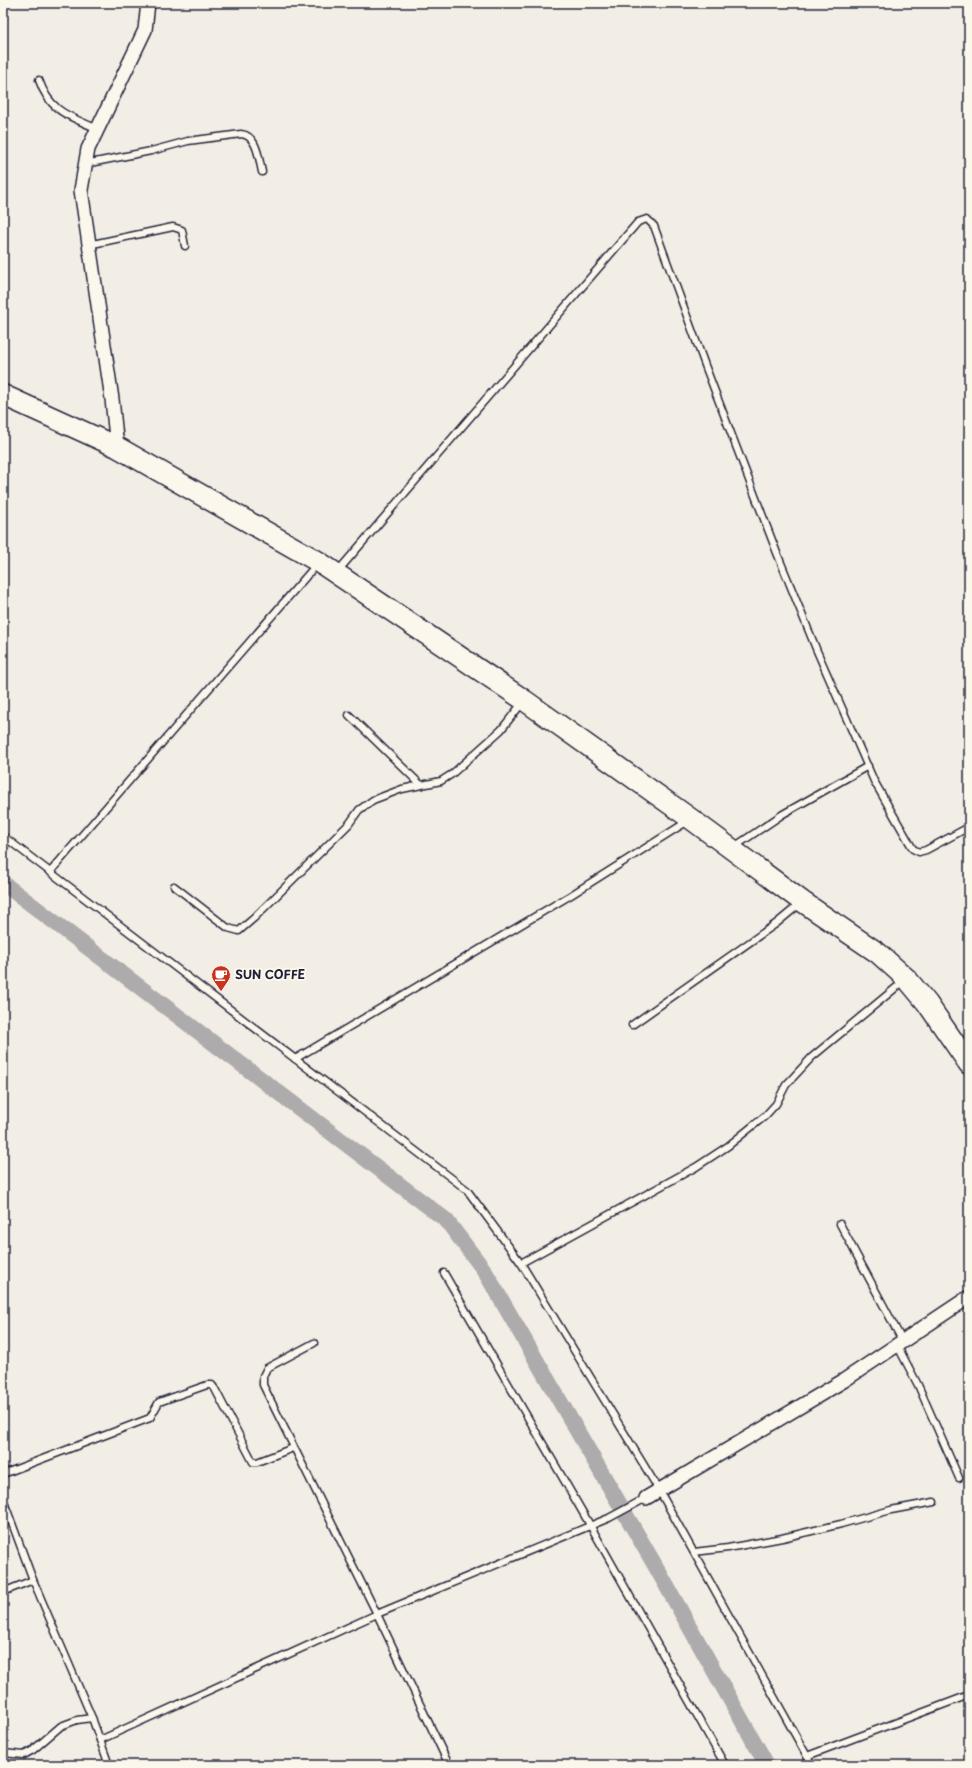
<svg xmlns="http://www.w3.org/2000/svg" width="972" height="1768" viewBox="0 0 972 1768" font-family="'Playpen Sans',sans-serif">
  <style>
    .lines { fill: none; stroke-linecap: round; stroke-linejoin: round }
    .canal { stroke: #aeabad; stroke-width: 16 }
    .service-casing { stroke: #22223b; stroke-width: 9 }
    .minor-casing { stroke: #22223b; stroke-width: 16 }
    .primary-casing { stroke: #22223b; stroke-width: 23 }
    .service { stroke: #fbf7ec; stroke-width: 6 }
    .minor { stroke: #fbf7ec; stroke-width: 13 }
    .primary { stroke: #fbf7ec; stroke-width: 20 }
    .labels { text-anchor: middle; stroke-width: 4; stroke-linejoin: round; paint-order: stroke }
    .poi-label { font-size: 12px; font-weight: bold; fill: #22223b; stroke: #fbf7ec; text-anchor: start }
  </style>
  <rect width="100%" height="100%" fill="#f2eee5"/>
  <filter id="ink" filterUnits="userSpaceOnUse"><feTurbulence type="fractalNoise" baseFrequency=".025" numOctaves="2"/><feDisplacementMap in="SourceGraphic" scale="8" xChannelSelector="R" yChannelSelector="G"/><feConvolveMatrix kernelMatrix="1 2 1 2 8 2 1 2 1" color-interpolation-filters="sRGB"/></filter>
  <g filter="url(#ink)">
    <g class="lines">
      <polyline class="canal" points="3,883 446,1220 484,1270 656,1567 767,1765"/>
      <g class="service-casing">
        <g id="service">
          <path d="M39 80C50 112 69 116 98 129"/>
          <path d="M85 164 151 151 188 141 241 134C257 135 259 159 262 172"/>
          <polyline points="88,245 173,227 182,230 185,246"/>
          <polyline points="338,571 638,222 647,219 654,226 706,368 777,553 817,651 874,781 913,849 919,852 926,850 969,827"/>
          <polyline points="349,715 421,785"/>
          <polyline points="3,836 467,1190 521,1263 659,1490 812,1765"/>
          <polyline points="734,847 783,814 868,766"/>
          <polyline points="51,871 317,564"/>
          <polyline points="174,886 228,928 239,931 254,918 349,824 359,810 373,800 402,789 441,781 452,774 501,730 523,702"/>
          <polyline points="632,1025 777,923 801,903"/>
          <polyline points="295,1059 571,895 688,821"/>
          <polyline points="840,1224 903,1342"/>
          <polyline points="521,1263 696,1167 728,1146 765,1116 776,1104 786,1085 812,1057 904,981"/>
          <polyline points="444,1273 590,1525 725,1765"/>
          <polyline points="314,1343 267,1368 263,1376 263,1385 377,1614 449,1765"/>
          <polyline points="897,1345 918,1385 959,1478"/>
          <polyline points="3,1474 150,1418 159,1402 207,1385 212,1385 215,1389 253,1462 257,1462 293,1448"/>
          <polyline points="3,1499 33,1580 92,1718 109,1765"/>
          <polyline points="694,1552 728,1548 782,1538 841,1524 891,1510 934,1502"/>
          <polyline points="3,1592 33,1580"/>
          <polyline points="100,1740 377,1614 609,1518 646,1498"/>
          <polyline points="3,1753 24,1755 33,1750 61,1726 77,1720 92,1718"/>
          <polyline points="807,1756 969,1695"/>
        </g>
      </g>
      <g class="minor-casing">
        <g id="minor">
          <polyline points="117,447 112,399 81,190 88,149 145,30 148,3"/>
          <polyline points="646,1498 843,1381 969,1297"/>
        </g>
      </g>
      <g class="primary-casing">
        <polyline id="primary" points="3,395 117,447 319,562 524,700 691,819 803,902 878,953 907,979 927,1003 969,1064"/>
      </g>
      <use href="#service" class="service"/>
      <use href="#minor" class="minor"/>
      <use href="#primary" class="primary"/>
    </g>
  </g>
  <defs>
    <g id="cafe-pin" transform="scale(1)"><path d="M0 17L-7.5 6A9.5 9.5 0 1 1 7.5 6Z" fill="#c8321e" stroke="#fbf7ec"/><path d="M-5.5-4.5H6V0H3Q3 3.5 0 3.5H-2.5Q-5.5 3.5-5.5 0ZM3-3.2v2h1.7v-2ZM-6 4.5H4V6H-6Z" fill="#fff"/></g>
  </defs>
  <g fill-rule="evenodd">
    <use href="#cafe-pin" x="221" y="975"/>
  </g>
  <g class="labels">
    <g class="poi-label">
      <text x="235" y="979">SUN COFFE</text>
    </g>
  </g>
  <rect width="972" height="1768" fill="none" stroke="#fbf7ec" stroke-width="16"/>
  <rect x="8" y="8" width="956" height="1752" fill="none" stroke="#22223b" stroke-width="1.5" filter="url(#ink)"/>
</svg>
